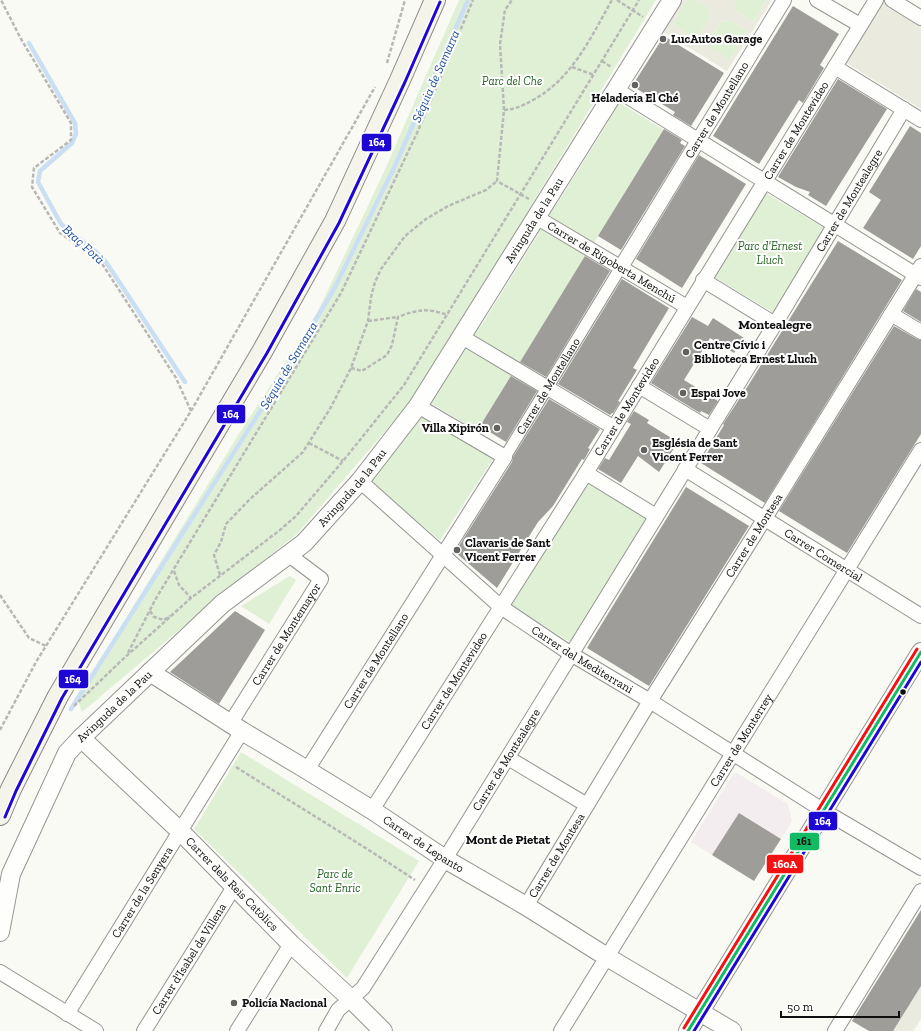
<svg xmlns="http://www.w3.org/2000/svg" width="921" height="1031" viewBox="0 0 921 1031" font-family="'Zilla Slab',serif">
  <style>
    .industrial { fill: #f3edf0 }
    .green { fill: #e0f0d5 }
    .plaza { fill: #ebeadf; fill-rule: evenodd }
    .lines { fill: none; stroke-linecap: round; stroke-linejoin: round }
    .stream { stroke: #cbdff4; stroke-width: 4.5 }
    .building { fill: #9e9d99 }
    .pedestrian-casing { stroke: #949492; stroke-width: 13 }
    .minor-casing { stroke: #949492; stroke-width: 16 }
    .tertiary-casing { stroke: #949492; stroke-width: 20 }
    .secondary-casing { stroke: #8b8b88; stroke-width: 22 }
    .path { stroke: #b8b8b7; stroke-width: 2.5; stroke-dasharray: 4 2; stroke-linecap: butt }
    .pedestrian { stroke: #fefefd; stroke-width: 11 }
    .minor { stroke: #fefefd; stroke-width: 14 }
    .tertiary { stroke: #fefefd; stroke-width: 18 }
    .secondary { stroke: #f4f4eb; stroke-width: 20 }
    .bus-1-casing { stroke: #fff; stroke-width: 6 }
    .bus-2-casing { stroke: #fff; stroke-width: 6 }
    .bus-3-casing { stroke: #fff; stroke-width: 6 }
    .bus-1 { stroke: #12ba64; stroke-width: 3 }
    .bus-2 { stroke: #1e07d3; stroke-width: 3 }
    .bus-3 { stroke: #f51111; stroke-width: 3 }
    .poi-dot { fill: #61615e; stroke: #fff; stroke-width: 1.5 }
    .bus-dot { fill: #0e0e0e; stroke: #fff; stroke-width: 1.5 }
    .labels { text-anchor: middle; stroke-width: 4; stroke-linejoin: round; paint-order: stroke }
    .poi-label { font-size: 12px; font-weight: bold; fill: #0e0e0e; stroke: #fff; text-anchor: start }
    .park-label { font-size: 12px; font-style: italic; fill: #236421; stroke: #fff }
    .street-label { font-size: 12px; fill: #0e0e0e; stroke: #fff }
    .water-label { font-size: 13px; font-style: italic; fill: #1c4e9c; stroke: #fff }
    .neighbourhood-label { font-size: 13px; font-weight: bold; fill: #0e0e0e; stroke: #fff }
    .line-badge { stroke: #fff; stroke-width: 1.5 }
    .badge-label { font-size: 11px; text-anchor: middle; font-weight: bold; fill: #fff }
    .pale-badge-label { font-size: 11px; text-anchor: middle; font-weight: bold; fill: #111 }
  </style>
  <rect width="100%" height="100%" fill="#fafaf4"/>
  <polygon class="industrial" points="735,773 737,773 788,804 792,821 781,839 739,813 712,855 691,842 733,774"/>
  <g class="green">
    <polygon points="459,0 656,0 416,395 297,534 234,584 82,712 77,698 237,437 317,313 383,174"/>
    <polygon points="687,0 697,0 709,8 711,16 696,39 672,24"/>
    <polygon points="735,0 767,0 754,22 735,10 733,2"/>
    <polygon points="729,20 748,31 730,60 706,46 721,22"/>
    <polygon points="618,102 664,130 592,246 543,216 552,201 557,204 609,121 604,118"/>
    <polygon points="766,193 825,228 774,313 714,277"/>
    <polygon points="539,223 588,252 519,364 471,335 478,323 481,326 539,233 535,230"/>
    <polygon points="465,342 514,372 477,431 429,402"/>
    <polygon points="419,407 493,459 440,540 366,480"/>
    <polygon points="588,479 648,516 570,642 510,605"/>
    <polygon points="290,576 296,580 269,624 241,606"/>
    <polygon points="241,752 419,861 347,978 194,829"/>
  </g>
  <g class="plaza">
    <path d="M682 0H687L672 24 696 39 711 16 709 8 697 0H735L734 2 735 10 754 22 767 0H772L727 71 662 31ZM729 20 748 31 730 60 706 45 721 22Z"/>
    <polygon points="883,1 921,25 921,109 845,62"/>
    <polygon points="921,986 921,1019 913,1031 893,1031"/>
  </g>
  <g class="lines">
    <g class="stream">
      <polyline points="29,43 75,123 76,134 72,143 40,171 38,182 61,224 95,251 106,262 185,382"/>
      <polyline points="71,709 271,394 334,289 394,168 468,0"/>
    </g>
  </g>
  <g class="building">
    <polygon points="793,6 839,34 820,65 824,68 803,103 799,100 759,164 713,136"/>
    <polygon points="664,36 724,73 691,126 673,115 675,112 632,86"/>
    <polygon points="838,79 887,109 826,206 808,195 810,192 796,187 778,177"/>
    <polygon points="910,126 921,133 921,246 913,259 863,228 881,200 869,192"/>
    <polygon points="664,129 682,140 680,143 685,146 621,250 598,236"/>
    <polygon points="699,155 746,184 682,288 636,259"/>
    <polygon points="838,241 902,280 765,503 701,463 724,425 723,424 751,381"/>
    <polygon points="585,256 610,271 546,377 520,362"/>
    <polygon points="622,279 669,308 633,368 637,370 618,401 620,402 613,413 612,413 610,415 558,384"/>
    <polygon points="916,289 921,292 921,322 903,311"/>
    <polygon points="692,317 708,326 713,318 744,338 734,353 710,338 684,380 718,401 709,415 701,411 700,413 651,383"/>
    <polygon points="894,326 917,339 921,340 921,434 847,553 779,511"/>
    <polygon points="511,376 537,391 506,442 480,426"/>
    <polygon points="549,399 600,429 588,448 590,449 584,460 582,459 553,506 538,522 497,588 455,552 512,462 513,457"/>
    <polygon points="634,411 649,420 647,423 678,442 659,472 638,456 621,483 598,469 605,458 609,460 631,424 627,422"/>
    <polygon points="686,487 749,526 649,686 587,648"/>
    <polygon points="235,611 265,630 219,704 170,672"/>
    <polygon points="739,813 781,839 754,881 712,855"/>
    <polygon points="921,910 921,986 893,1031 869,1031 852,1021"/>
  </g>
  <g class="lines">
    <g class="pedestrian-casing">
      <g id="pedestrian">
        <path id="s1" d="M505 457 621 267"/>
      </g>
    </g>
    <g class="minor-casing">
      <g id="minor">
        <polyline points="817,0 860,25"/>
        <polyline points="892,0 921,18"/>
        <polyline points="835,67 921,120"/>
        <polyline points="617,90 921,278"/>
        <path id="s2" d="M536 217 687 307"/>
        <path id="s3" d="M621 267 784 0"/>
        <polyline points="703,280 775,324"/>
        <polyline points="891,314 921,332"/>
        <polyline points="462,337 613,427"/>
        <polyline points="639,386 710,429"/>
        <path id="s4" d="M685 469 921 616"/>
        <polyline points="586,473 656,516"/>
        <path id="s5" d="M360 481 501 607 571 654 650 701 824 811 921 868"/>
        <path id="s6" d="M230 724 321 579 289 555"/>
        <polyline points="508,758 587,805"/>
        <path id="s7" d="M307 770 505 457 418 406"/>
        <path id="s8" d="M372 810 586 473 876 0"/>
        <path id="s9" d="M526 906 650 701 765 518 921 266"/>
        <polyline points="0,972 96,1031"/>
        <path id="s10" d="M67 1014 242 731"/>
        <path id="s11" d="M144 1031 234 887"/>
        <polyline points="237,1031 291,944"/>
        <path id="s12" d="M326 1031 338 1010 363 988 445 859 775 324 904 109"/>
        <path id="s13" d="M561 1031 921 450"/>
        <polyline points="835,1031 921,891"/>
      </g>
    </g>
    <g class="tertiary-casing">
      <g id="tertiary">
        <path id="s14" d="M150 672 242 731 307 770 372 810 445 859 526 906 607 957 732 1031"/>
        <path id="s15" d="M81 738 180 831 291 944 351 999 383 1031"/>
        <path id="s16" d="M0 932 11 874 67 753 81 738 222 604 304 543 360 481 418 406 672 0"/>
        <polyline points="688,1031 921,652"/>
      </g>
    </g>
    <g class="secondary-casing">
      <polyline id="secondary" points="0,815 11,789 58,696 263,350 335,221 400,80 435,0"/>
    </g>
    <g class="path">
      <polyline points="617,0 643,17"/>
      <polyline points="602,61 611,67"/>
      <polyline points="387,63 405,0"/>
      <polyline points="572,67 594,75"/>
      <polyline points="504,110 500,44 505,10 512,0"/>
      <path d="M529 199 497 181 504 110C516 109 522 106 533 100 572 79 591 37 612 0"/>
      <polyline points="368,321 398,317"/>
      <path d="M351 368 362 371 387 355 392 345 398 317C419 309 426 308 448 315"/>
      <polyline points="191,411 375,87"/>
      <polyline points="309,443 343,461"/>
      <polyline points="174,571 179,585 191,598"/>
      <polyline points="220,575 214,555 221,542 226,524 249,500 303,452 331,407 351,368 368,321 371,297 375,282 381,269 405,236 426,219 448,206 486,190 497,181"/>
      <polyline points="0,595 29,638 46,646"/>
      <polyline points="150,611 154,617 164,620 170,616"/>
      <polyline points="128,653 155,600 341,293 417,133 473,0"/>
      <polyline points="74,706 122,660 191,598 280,530 296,516 343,461 404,385 639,0"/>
      <polyline points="0,730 36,662 191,411 176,378 99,259 60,233 32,187 34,168 71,140 71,123 21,39 1,0"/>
      <path d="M236 767C296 805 356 841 415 880"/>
    </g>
    <use href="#pedestrian" class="pedestrian"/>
    <use href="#minor" class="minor"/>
    <use href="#tertiary" class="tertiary"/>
    <use href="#secondary" class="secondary"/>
    <g class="bus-1-casing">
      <polyline id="bus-1" points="688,1031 921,652"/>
    </g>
    <g class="bus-2-casing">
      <g id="bus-2">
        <polyline points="5,817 16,791 62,698 267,353 339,223 405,82 440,2"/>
        <polyline points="694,1031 921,662"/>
      </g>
    </g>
    <g class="bus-3-casing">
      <polyline id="bus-3" points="684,1028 917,649"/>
    </g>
    <use href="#bus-1" class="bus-1"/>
    <use href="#bus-2" class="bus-2"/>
    <use href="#bus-3" class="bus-3"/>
  </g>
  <g class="poi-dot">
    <circle cx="663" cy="39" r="4"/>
    <circle cx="635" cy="85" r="4"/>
    <circle cx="686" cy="352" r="4"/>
    <circle cx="683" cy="393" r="4"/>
    <circle cx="497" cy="428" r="4"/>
    <circle cx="644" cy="450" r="4"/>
    <circle cx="457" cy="550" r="4"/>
    <circle cx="234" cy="1003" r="4"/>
  </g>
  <circle class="bus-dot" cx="903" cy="692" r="3.5"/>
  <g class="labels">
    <g class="poi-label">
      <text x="671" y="43">LucAutos Garage</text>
      <text x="635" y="102" text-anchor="middle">Heladería El Ché</text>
      <text x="694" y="349">Centre Cívic i<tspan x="694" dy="14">Biblioteca Ernest Lluch</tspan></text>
      <text x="691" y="397">Espai Jove</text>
      <text x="489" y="432" text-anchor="end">Villa Xipirón</text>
      <text x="652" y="447">Església de Sant<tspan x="652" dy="14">Vicent Ferrer</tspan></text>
      <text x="465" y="547">Clavaris de Sant<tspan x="465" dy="14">Vicent Ferrer</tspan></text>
      <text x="242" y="1007">Policía Nacional</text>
    </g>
    <g class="park-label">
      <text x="512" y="85">Parc del Che</text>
      <text x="770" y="250">Parc d'Ernest<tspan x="770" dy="14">Lluch</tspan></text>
      <text x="335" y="878">Parc de<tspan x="335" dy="14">Sant Enric</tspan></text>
    </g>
    <g class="street-label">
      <text dy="4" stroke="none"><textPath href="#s3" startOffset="184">Carrer de Montellano</textPath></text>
      <text dy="4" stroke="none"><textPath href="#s8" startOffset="801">Carrer de Montevideo</textPath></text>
      <text dy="4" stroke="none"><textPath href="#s12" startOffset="983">Carrer de Montealegre</textPath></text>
      <text dy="4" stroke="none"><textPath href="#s16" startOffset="907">Avinguda de la Pau</textPath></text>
      <text dy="4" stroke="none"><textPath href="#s2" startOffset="88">Carrer de Rigoberta Menchú</textPath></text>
      <text dy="4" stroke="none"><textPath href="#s1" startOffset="83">Carrer de Montellano</textPath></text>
      <text dy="4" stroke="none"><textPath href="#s8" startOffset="477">Carrer de Montevideo</textPath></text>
      <text dy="4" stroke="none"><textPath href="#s16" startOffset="583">Avinguda de la Pau</textPath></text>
      <text dy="4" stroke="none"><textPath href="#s9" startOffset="435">Carrer de Montesa</textPath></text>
      <text dy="4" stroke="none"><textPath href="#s4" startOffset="163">Carrer Comercial</textPath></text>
      <text dy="4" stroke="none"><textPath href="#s6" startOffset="106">Carrer de Montemayor</textPath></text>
      <text dy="4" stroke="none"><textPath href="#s5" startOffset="286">Carrer del Mediterrani</textPath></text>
      <text dy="4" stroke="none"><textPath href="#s7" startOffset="129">Carrer de Montellano</textPath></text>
      <text dy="4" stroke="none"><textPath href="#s8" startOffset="153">Carrer de Montevideo</textPath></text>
      <text dy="4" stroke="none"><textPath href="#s16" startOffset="259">Avinguda de la Pau</textPath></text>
      <text dy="4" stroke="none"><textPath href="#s13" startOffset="342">Carrer de Monterrey</textPath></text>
      <text dy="4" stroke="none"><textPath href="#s12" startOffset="327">Carrer de Montealegre</textPath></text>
      <text dy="4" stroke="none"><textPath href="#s14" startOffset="323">Carrer de Lepanto</textPath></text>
      <text dy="4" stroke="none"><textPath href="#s9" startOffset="59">Carrer de Montesa</textPath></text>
      <text dy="4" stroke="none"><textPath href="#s15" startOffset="210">Carrer dels Reis Catòlics</textPath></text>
      <text dy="4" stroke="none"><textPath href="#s10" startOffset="143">Carrer de la Senyera</textPath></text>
      <text dy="4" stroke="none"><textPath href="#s11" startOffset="85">Carrer d'Isabel de Villena</textPath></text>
    </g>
    <g class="water-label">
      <text transform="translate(435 76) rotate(-66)" y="5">Séquia de Samarra</text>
      <text transform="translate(84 244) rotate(42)" y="5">Braç Forà</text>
      <text transform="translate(288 365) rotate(-59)" y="5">Séquia de Samarra</text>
    </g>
    <g class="neighbourhood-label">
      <text x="775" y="329">Montealegre</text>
      <text x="508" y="844">Mont de Pietat</text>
    </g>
  </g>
  <g class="line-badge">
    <rect x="361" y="133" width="31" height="19" rx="4" fill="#1e07d3"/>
    <rect x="216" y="404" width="30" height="20" rx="4" fill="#1e07d3"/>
    <rect x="58" y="669" width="31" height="20" rx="4" fill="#1e07d3"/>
    <rect x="808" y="811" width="30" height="20" rx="4" fill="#1e07d3"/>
    <rect x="789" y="832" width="31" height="19" rx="4" fill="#12ba64"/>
    <rect x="766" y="854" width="38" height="20" rx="4" fill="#f51111"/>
  </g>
  <g class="badge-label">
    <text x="377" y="146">164</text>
    <text x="231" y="418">164</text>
    <text x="73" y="683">164</text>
    <text x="823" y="825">164</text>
    <text x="785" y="868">160A</text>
  </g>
  <g class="pale-badge-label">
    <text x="804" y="845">161</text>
  </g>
  <path d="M781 1011v6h118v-6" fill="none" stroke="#0e0e0e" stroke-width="2"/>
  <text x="787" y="1011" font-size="12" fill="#0e0e0e" stroke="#ffffff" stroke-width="3" paint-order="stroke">50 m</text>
</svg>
